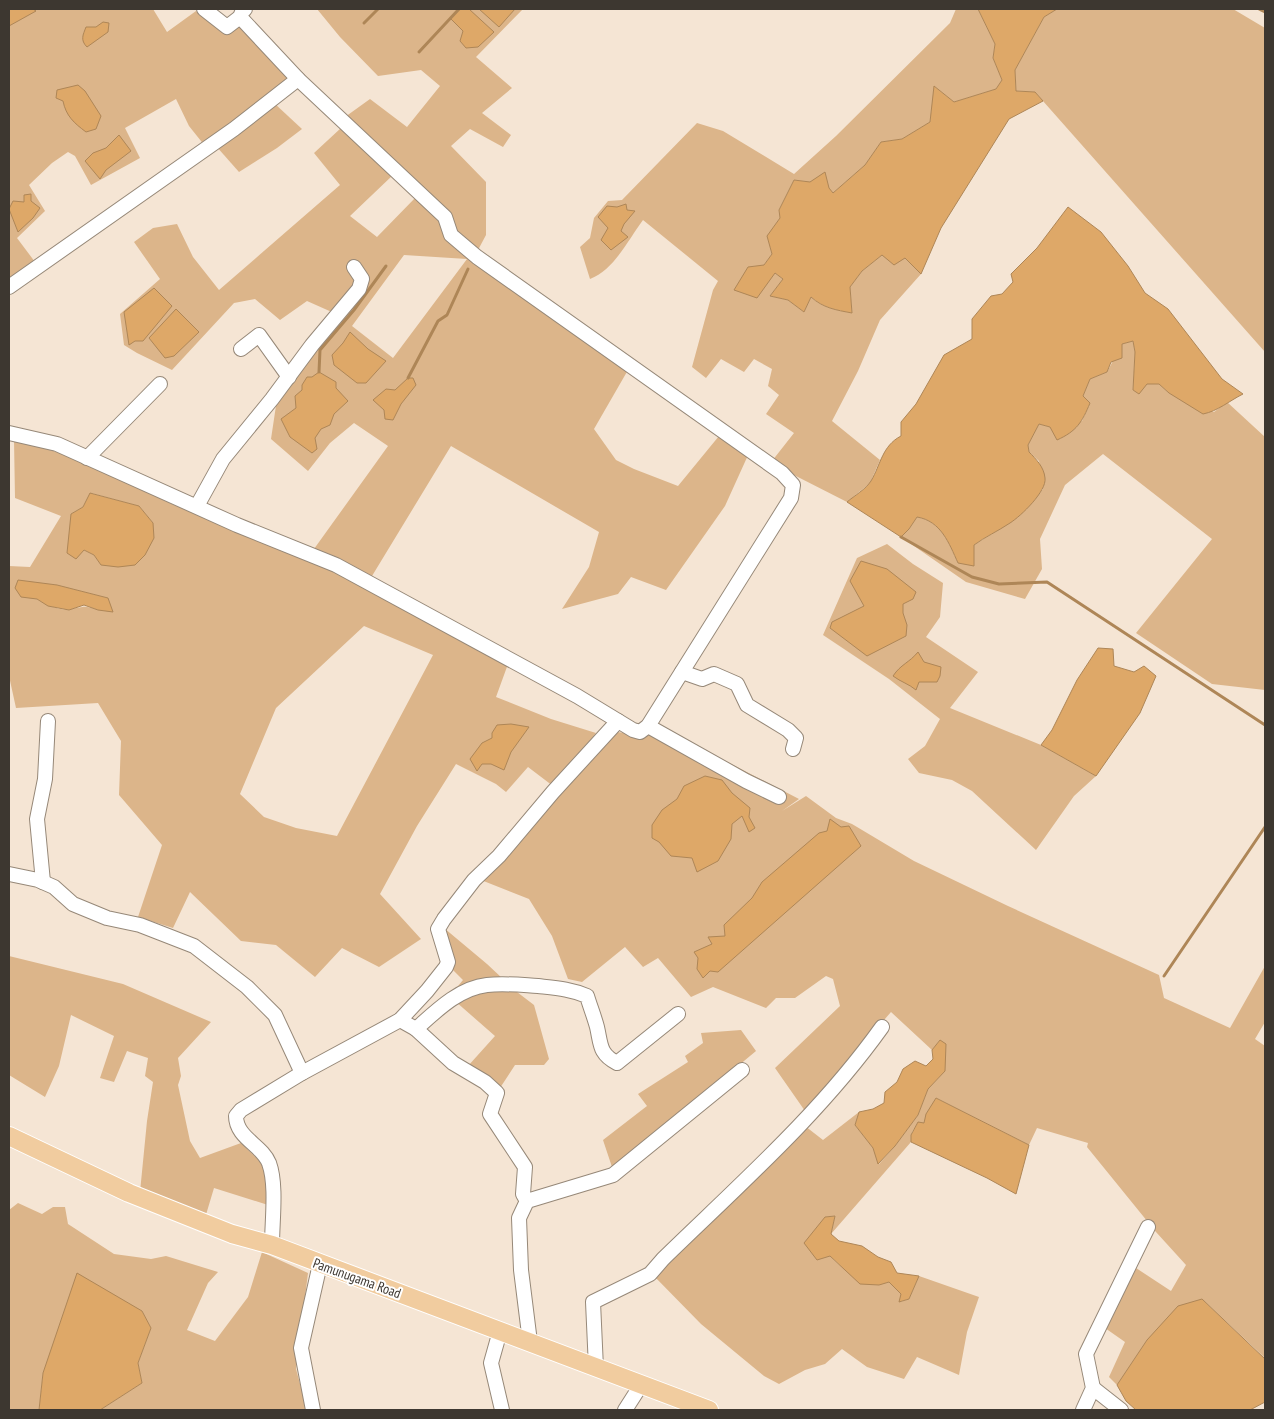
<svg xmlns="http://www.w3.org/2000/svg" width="1274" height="1419" viewBox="0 0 1274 1419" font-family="'PT Sans Narrow',sans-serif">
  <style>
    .green { fill: #dcb58a; fill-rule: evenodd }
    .water { fill: #dea868; stroke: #ae8657 }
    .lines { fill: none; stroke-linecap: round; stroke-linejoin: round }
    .stream { stroke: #ae8657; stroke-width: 3 }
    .minor-casing { stroke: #968878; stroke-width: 16 }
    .major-casing { stroke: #fff; stroke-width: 20 }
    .minor { stroke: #fff; stroke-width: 14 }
    .major { stroke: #f1cc9f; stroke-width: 18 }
    .labels { text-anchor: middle; stroke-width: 4; stroke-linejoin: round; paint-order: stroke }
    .street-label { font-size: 14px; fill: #3d3730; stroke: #fff }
  </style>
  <rect width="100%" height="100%" fill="#f5e5d4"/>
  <g class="green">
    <polygon points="9,9 153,9 167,32 196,11 220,28 239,25 289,79 205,146 189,126 176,99 125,128 140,158 91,185 75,156 68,152 52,163 29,185 45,211 17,238 35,262 9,282"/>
    <polygon points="317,9 523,9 476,57 512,88 482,113 511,135 503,147 470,129 451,146 486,182 486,235 478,250 455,230 345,117 370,99 407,127 440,86 421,70 378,76 340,37"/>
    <path d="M956 9H978L995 44 993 58 1002 80 996 89 954 102 935 87 930 122 902 139 881 142 865 165 833 193C825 183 806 182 794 180L779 210 780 218 768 236 772 254 764 265 783 279 770 296 788 300 804 312 811 297C822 308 836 310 852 313L850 287 862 271 882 255 905 258 921 274 880 320 858 371 832 421 880 460 870 483 847 502 792 474 772 461 794 433 766 414 779 395 768 386 772 369 754 359 744 372 721 359 706 378 692 367 713 290 718 281 643 220C628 240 614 270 590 279L580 247 590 238 594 218 608 201 622 200 697 123 723 131 794 174 836 136 950 23Z"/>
    <polygon points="1057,9 1233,9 1265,28 1265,352 1035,92 1016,91 1015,70 1044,17"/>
    <polygon points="274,103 302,129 277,148 239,172 216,146"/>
    <path d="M341 128 393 175 350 216 377 237 416 197 469 254 468 259 628 370 594 429 616 460 634 469 678 486 719 436 749 453 725 506 666 590 631 577 618 594 562 609 589 567 599 532 451 446 372 576 314 549 388 446 354 423 330 443 308 471 271 439 277 399 343 317 307 301 280 320 255 299 234 303 172 370 137 353 124 345 120 314 160 279 134 242 153 228 177 224 193 257 219 290 340 185 314 153ZM404 255 467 259 393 358 352 326Z"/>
    <path d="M1133 341 1135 352 1133 391 1147 384H1159L1169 393 1214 412 1227 402 1265 437V690L1212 684 1136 633 1212 539 1103 454 1065 485 1040 539 1042 569 1025 599 966 582 901 537 909 529 917 517C941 521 949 543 958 563L974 545 1011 522 1028 507 1043 489 1039 461 1029 452 1028 445 1039 424 1050 427 1082 421 1090 403 1083 396 1090 379 1107 372 1122 344Z"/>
    <path d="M14 440 57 452 98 469 172 504 344 576 508 664 496 697 551 719 596 733 553 786 528 767 506 792 496 784 456 764 417 826 380 894 421 939 379 967 342 948 315 977 276 945 241 941 190 892 173 928 138 917 162 845 119 795 121 741 98 703 16 708 9 676V566L30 567 61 516 15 498ZM91 493 139 506 153 523 102 565 94 555 84 550 71 514 83 507ZM52 584 108 598 98 610C83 605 85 607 71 609 59 611 47 605 37 599ZM364 626 433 655 337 836 296 828 264 817 240 794 276 708Z"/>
    <polygon points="887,544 913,564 943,583 940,617 926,637 978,672 950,708 1041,745 1096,776 1074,796 1036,850 972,791 952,780 919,773 908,759 925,746 940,719 889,679 823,635 857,558"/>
    <path d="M654 724 799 799 782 811 806 796 836 818 852 824 914 861 1008 906 1159 975 1164 998 1230 1028 1265 966V1022L1255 1039 1265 1046V1358L1202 1299 1147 1340 1117 1385 1109 1377 1125 1342 1105 1328 1136 1268 1171 1291 1186 1265 1156 1232 1087 1147 1088 1143 1037 1128 1029 1145 936 1098 924 1123H918L912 1132 911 1142 831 1234 835 1216 825 1217 830 1256C844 1271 868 1287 889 1282L902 1294 900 1302 909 1299 919 1276 979 1297 967 1332 959 1375 917 1357 904 1379 867 1367 842 1349 825 1364 805 1370 779 1384 764 1376 701 1324 653 1275 805 1126 823 1140 859 1112 855 1125 873 1148 879 1164 895 1146 918 1115 928 1089 945 1071 940 1040 932 1050 891 1012 805 1111 775 1068 840 1006 833 979 826 976 795 998H776L766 1008 713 987 691 997 658 958 643 967 625 947 582 982 568 979 552 936 529 899 481 880 617 732 649 736Z"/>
    <polygon points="444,928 487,964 517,992 534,1005 549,1059 544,1065 515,1065 500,1088 468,1066 495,1036 455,1001 448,998 463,980 450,967"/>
    <polygon points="9,956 123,984 211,1022 178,1058 181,1076 178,1085 190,1141 200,1158 241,1143 265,1166 268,1205 214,1188 205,1218 140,1192 147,1121 153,1082 145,1076 148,1058 127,1051 114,1082 100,1078 114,1036 71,1015 59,1066 45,1097 9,1075"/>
    <polygon points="741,1030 756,1051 613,1170 603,1140 647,1106 638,1094 688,1062 685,1056 703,1043 701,1033"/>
    <polygon points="18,1203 42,1214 53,1207 65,1207 68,1224 114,1254 151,1259 166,1256 218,1272 208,1283 187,1330 215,1341 248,1297 262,1252 308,1273 296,1369 307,1410 100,1410 142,1383 138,1363 151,1328 142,1311 126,1303 43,1373 39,1410 9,1410 9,1237 20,1243 9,1237 9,1210"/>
  </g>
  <g class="water">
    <polygon points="9,9 33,9 36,11 9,26"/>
    <polygon points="459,9 469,9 494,32 478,47 466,48 460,41 463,31 450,18"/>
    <polygon points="479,9 515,9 499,27"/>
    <path d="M978 9H1057L1044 17 1015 70 1016 91 1035 92 1043 101 1009 119 941 228 921 274 905 258 894 265 882 255 862 271 850 287 852 313C836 310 823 308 811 297L804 312 788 300 770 296 783 279 775 273 757 298 734 290 748 267 764 265 772 254 767 236 780 218 779 210 794 180 810 182 825 172 829 188 833 193 865 165 881 142 902 139 930 122 934 86 954 102 996 89 1002 80 993 58 995 44Z"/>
    <path d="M103 22 109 23 108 32 87 47C80 40 83 35 86 27H96Z"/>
    <path d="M78 85 85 91 101 116 96 129 86 132C74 123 66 116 63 101L56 98 57 90Z"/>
    <polygon points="119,135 131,151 106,170 100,179 85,161 93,153 106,148"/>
    <polygon points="31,194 31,201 40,208 33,218 18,232 9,209 13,201 24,202 24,195"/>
    <polygon points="626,204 627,210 635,211 624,224 621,231 628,237 611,250 601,240 608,228 598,217 607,206 617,207"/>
    <path d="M1068 207 1101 232 1128 266 1145 293 1168 309 1222 379 1243 394C1229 401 1218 411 1203 414L1169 393 1159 384H1147L1139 394 1133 390 1135 352 1133 341 1122 344V358L1111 362 1107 372 1090 379 1083 396 1090 403C1082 422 1077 431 1057 440L1050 427 1039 424 1028 445 1029 452C1036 459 1044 467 1045 478 1047 491 1021 516 1010 523 998 531 985 537 974 545V566L958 563C949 543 941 521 917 517L909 529 901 537 847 502C854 496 866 489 871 481 881 464 882 446 901 436V422L916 404 944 355 972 339V319L991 296 1002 294 1013 282 1011 274 1037 248Z"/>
    <polygon points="154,288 172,306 143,341 135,341 129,345 124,312"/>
    <polygon points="176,309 199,332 174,356 165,358 149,338"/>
    <polygon points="350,332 368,349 386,361 366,383 357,383 334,365 332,355 343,343"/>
    <polygon points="319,372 336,382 336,388 348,401 334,414 330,425 321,429 315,438 317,449 312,453 290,437 281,419 296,408 295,396 302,390 302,385 307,377 312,377"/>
    <polygon points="408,378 413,378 416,385 401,404 393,420 385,419 384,410 373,400 386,389 395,390"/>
    <polygon points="90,493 139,506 153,523 154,538 145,555 135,565 118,567 101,565 94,555 84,550 76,559 67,553 71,514 83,507"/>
    <polygon points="861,561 887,569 916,592 913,599 903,604 903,613 907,625 906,636 867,656 830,628 832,622 864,606 850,581"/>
    <polygon points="18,580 57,585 108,598 113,612 98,610 84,605 69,610 48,606 37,599 21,597 15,588"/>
    <polygon points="1098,648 1113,649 1114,666 1134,672 1144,666 1156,676 1140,713 1096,776 1041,745 1052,730 1077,680"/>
    <path d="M918 652 924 662 941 667 940 676 937 682H919L916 690C909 684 901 682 893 676 901 664 909 663 918 652Z"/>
    <polygon points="511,724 529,727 511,752 504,770 491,764 482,764 477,771 470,759 482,743 492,738 492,733 497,725"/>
    <polygon points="705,776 722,780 732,793 750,808 749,817 755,828 749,832 742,816 732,824 731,839 718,861 697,872 692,858 671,856 659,842 652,838 652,825 662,810 677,799 684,786"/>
    <polygon points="830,819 841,827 849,826 861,846 718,972 710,971 703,978 697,969 698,958 694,952 712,944 708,937 725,936 724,925 752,898 762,882 819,833 827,831"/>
    <polygon points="940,1040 946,1044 945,1071 928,1089 918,1115 895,1146 878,1164 873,1148 855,1125 859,1112 873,1109 884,1103 885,1092 897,1082 903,1069 915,1061 926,1066 933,1059 932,1050"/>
    <polygon points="936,1098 1029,1145 1016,1194 987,1178 911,1142 911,1135 918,1122 924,1123 926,1114"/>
    <polygon points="835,1216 831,1234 839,1241 862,1246 878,1257 891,1262 897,1273 919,1276 909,1299 899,1302 901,1294 889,1282 879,1285 860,1284 830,1256 817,1260 804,1243 825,1217"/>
    <polygon points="77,1273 142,1311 151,1328 138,1363 142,1383 100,1410 39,1410 43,1373"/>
    <polygon points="1202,1299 1265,1359 1265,1402 1250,1410 1136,1410 1126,1401 1117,1385 1147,1340 1178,1306"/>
  </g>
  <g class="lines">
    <g class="stream">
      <polyline points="1259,9 1265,12"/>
      <polyline points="364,23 378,9"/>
      <polyline points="419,52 459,9"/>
      <polyline points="319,372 320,350 354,310 386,266"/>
      <polyline points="408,378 438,321 447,315 468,269"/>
      <polyline points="901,537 972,577 999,584 1047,582 1265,725"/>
      <polyline points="1164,976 1265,827"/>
    </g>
    <g class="minor-casing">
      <g id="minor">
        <polyline points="204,9 227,27 240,17 242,12 245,9"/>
        <polyline points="9,287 234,129 298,79"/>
        <polyline points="241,349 259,335 289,377"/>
        <polyline points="9,433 57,444 237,525 336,565 577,696 633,730 640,732 648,726 791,498 793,485 782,473 477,257 451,235 445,217 298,79 240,17"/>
        <polyline points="87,458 160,384"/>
        <polyline points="197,506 223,459 272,399 312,345 359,289 362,279 354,267"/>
        <polyline points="682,672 702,679 714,674 737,684 747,705 788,730 796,738 793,749"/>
        <polyline points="648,726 746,781 779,797"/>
        <polyline points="9,874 38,880 54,887 73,904 107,918 140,925 194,946 247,987 275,1015 302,1073"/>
        <polyline points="43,882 37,819 45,779 48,721"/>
        <path d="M400 1020 416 1029C436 1011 459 988 487 985 504 983 521 985 538 986 556 988 571 989 587 996 590 1006 594 1016 597 1027 601 1044 599 1054 617 1063L678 1014"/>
        <polyline points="416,1029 453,1063 485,1082 497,1093 490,1114 525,1167 523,1194 527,1201"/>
        <path d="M272 1245C272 1221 277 1185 269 1163 262 1145 236 1138 236 1116L241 1110 302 1073 400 1020 427 991 446 967 448 962 438 929 444 919 474 880 499 856 553 792 618 721"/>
        <polyline points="500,1331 491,1363 502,1410"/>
        <polyline points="530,1342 521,1270 519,1218 527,1201 613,1175 742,1070"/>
        <path d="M596 1368 593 1302 650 1274 663 1259C739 1185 820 1114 882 1027"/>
        <polyline points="1093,1388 1121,1410"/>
        <polyline points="313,1410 301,1348 320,1264"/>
        <polyline points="625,1410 641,1385"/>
        <polyline points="1083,1410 1093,1388 1086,1354 1148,1227"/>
      </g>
    </g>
    <g class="major-casing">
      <polyline id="major" points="9,1136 129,1193 232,1234 272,1245 709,1410"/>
    </g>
    <use href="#minor" class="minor"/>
    <use href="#major" class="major"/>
  </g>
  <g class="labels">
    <g class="street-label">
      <text transform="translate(357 1278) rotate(20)" y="5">Pamunugama Road</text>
    </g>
  </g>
  <rect width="1274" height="1419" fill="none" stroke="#3d3730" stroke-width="20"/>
</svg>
